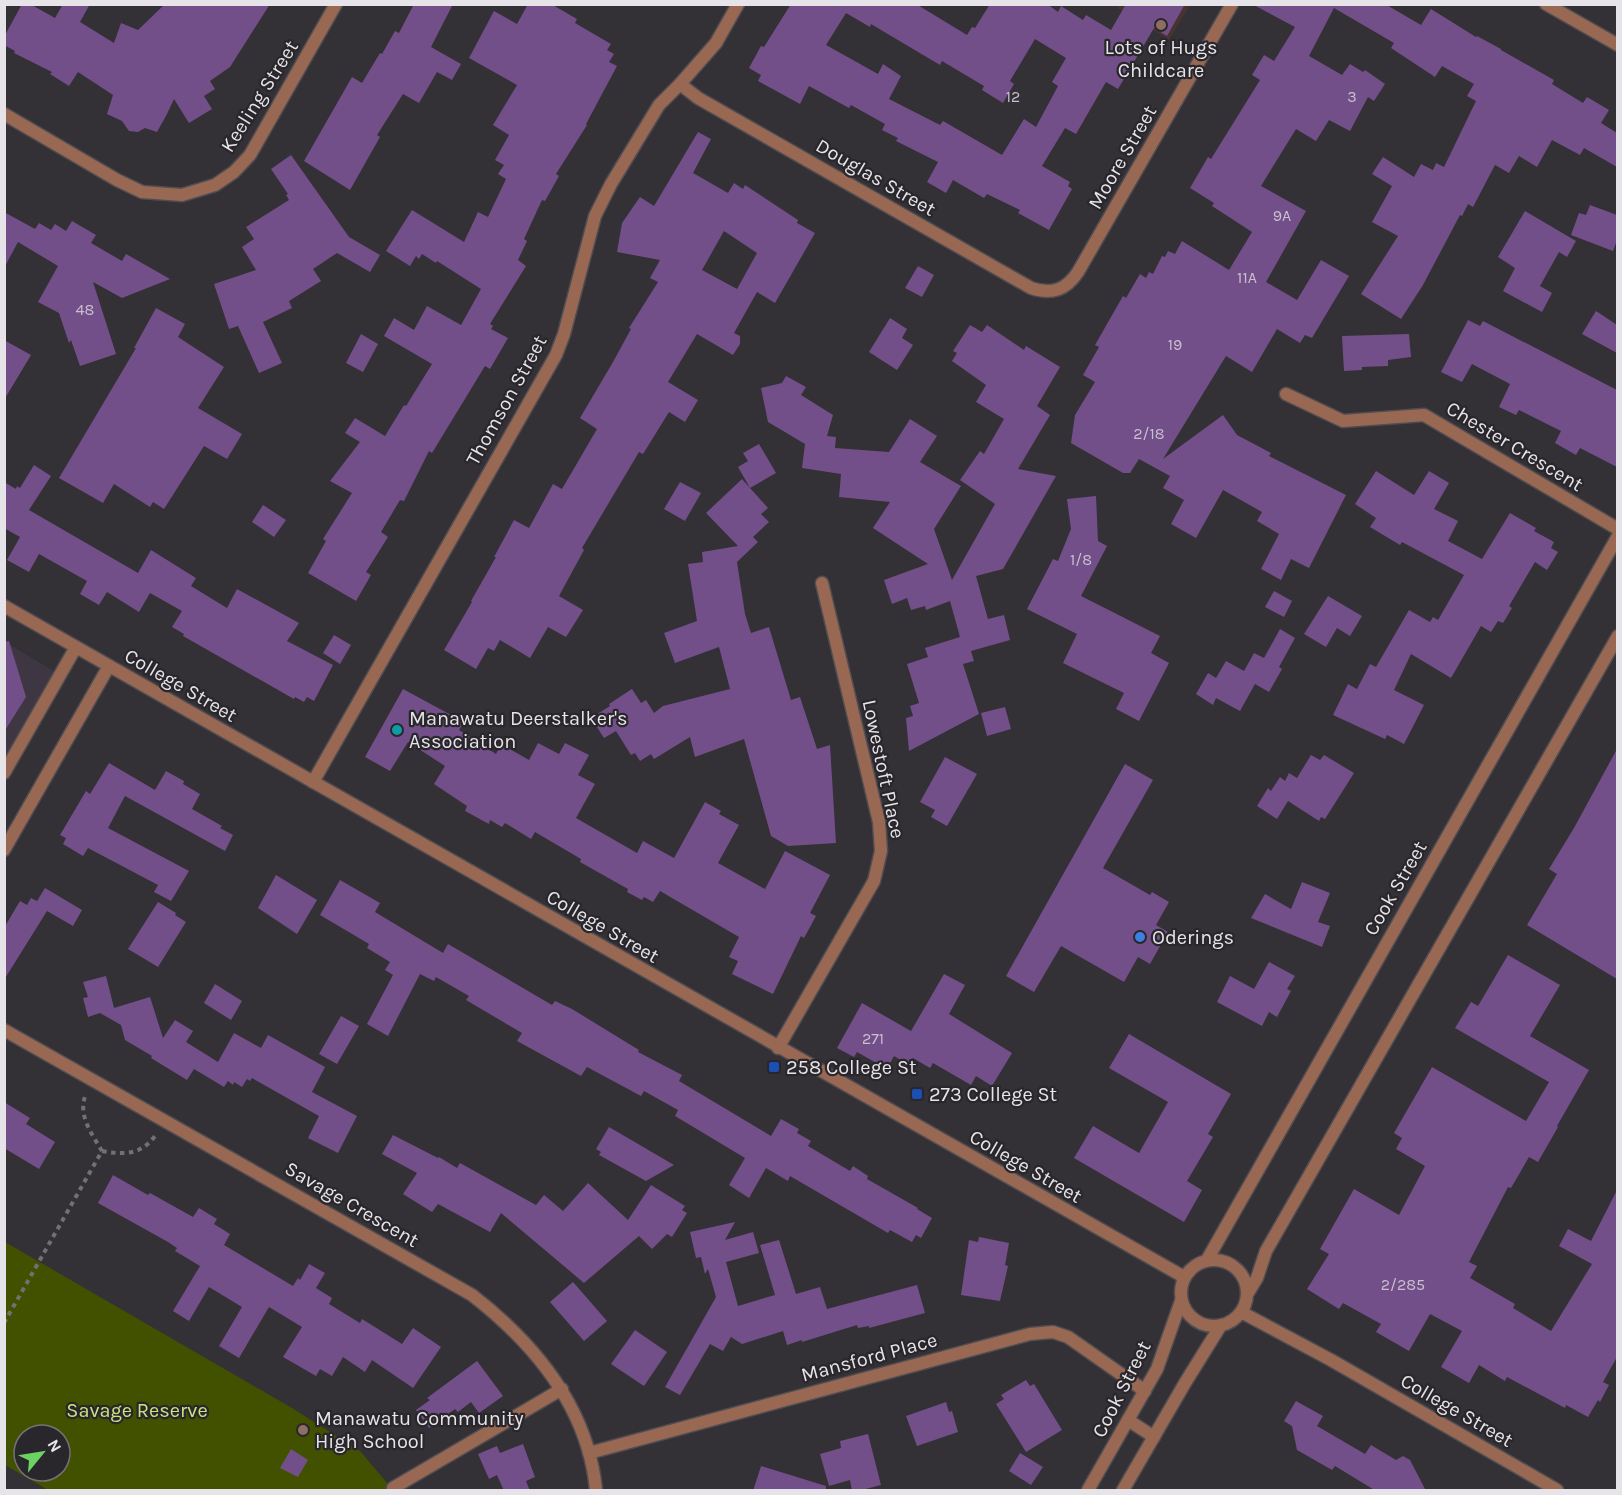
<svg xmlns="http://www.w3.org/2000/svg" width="1622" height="1495" viewBox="0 0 1622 1495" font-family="Karla,sans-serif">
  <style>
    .built { fill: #3e3743 }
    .education { fill: #47332f }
    .green { fill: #425100; fill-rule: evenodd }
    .building { fill: #734f8a; fill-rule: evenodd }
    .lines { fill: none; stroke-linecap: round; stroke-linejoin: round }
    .service-casing { stroke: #504d52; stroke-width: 15 }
    .minor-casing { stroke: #504d52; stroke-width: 15 }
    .tertiary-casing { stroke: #504d52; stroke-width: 15 }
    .path { stroke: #737075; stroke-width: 4; stroke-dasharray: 4.5 4.5; stroke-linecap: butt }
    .service { stroke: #996853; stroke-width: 12 }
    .minor { stroke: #996853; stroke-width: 12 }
    .tertiary { stroke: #996853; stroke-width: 12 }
    .education-dot { fill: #8d6e63; stroke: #29262c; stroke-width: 2 }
    .culture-dot { fill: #0f9aa8; stroke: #29262c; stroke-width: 2 }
    .shop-dot { fill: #3f7fe0; stroke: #29262c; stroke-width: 2 }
    .transit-dot { fill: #1a4fb4; stroke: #29262c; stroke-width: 2 }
    .labels { text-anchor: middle; stroke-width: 4.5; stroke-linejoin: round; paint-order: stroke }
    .number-label { font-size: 16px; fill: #c9bfd0 }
    .poi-label { font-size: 20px; fill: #e6e4e8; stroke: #29262c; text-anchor: start }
    .street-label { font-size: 20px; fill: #e6e4e8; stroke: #29262c }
    .park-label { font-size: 20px; fill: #c8e37f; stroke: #29262c }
  </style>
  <rect width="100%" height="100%" fill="#333036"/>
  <polygon class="built" points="5,642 57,673 5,757"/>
  <polygon class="education" points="1118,4 1190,5 1169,40 1117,8"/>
  <path class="green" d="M5 1242 292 1408 360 1451 393 1490H48L5 1465ZM24 1435H60V1471H24Z"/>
  <g class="building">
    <polygon points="22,4 30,4 55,18 63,4 90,4 80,22 114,43 121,23 138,30 165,4 270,4 230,67 210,81 215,89 204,96 212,109 189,123 174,99 167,114 157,132 145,128 138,132 129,131 122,121 107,114 113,95 78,72 69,86 50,74 52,72 14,53 15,51 4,45 4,37"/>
    <polygon points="414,4 453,4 431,47 461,64 452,80 437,72 419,103 403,94 377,135 380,137 350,190 304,161 352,77 362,83 380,53 382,54 395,31 399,33"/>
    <polygon points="528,4 551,4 577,19 575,23 611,44 607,50 614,54 609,62 617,66 586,124 587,125 556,174 559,176 545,201 542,200 524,239 527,241 518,260 526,266 490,324 493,326 491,329 508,338 490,369 485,366 432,453 429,451 404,501 400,500 381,532 388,537 366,572 371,575 356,601 308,573 326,541 323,539 352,493 330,481 360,442 345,433 355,418 385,436 404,405 406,406 432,364 384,336 394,318 414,330 427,306 461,325 481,289 437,261 436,263 422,254 419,259 416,256 410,266 386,251 412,210 464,242 478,212 488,217 506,179 498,174 504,165 495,160 509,135 493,125 517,85 469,58 494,11 517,24"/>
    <path d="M791 4H916L967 35 972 27 975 28 990 4H1047L1058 12 1061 6 1083 20 1086 15 1111 30 1126 4H1185L1167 36 1154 28 1118 89 1106 82 1076 134 1065 128 1042 166 1070 182 1068 186 1072 189 1049 230 1018 213 1020 210 987 194 984 198 953 180 946 193 927 182 938 162 896 141 898 138 882 130 885 124 851 105 849 108 809 86 800 104 758 81 761 75 749 68 761 46 764 47ZM846 13 870 27 871 24 940 65 942 61 984 86 982 90 1003 103 1014 84 1010 81 1035 39 1066 58 1052 82 1058 86 1036 127 1024 119 1002 155 943 121 940 125 889 99 901 76 883 64 878 74 826 45Z"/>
    <polygon points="1252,4 1385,4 1421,25 1431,9 1476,37 1477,36 1501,49 1501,50 1554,80 1552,84 1583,103 1587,97 1609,110 1601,123 1617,133 1617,167 1584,148 1580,155 1552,140 1537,167 1519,156 1509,173 1495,165 1473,207 1468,204 1462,216 1460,215 1423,285 1401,319 1361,294 1398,236 1372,222 1392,186 1372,174 1383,157 1414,177 1421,164 1433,170 1436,163 1444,167 1476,101 1467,96 1474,84 1442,66 1435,77 1391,48 1394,43 1334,8 1309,56 1342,75 1350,64 1363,72 1365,70 1385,84 1374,101 1368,97 1350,131 1329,120 1316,141 1296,129 1261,186 1306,211 1266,282 1297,300 1321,260 1349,276 1312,338 1305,335 1300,343 1277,329 1252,372 1226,356 1163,459 1223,415 1237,435 1271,453 1269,456 1346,495 1309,568 1291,559 1281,580 1261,569 1279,534 1257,521 1262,512 1223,490 1196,538 1171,524 1184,500 1163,488 1170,476 1139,459 1130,473 1123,473 1071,443 1075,415 1095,382 1083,375 1099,347 1095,345 1123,296 1126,298 1140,274 1146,278 1149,272 1153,274 1162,256 1165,257 1168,251 1175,254 1182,241 1229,270 1252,232 1212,206 1214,203 1190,188 1208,157 1211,159 1260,80 1252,75 1264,55 1274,61 1295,27"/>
    <path d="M698 132 711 139 693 173 728 193 734 183 743 189 745 185 798 220 797 223 815 233 775 303 757 292 734 333 740 336V344L733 355 697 334 668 382 698 400 685 422 669 412 643 454 639 452 582 548 584 550 559 596 583 610 566 637 548 627 530 658 500 640 494 651 488 648 476 669 444 650 472 602 471 601 496 557H494L514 520 529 528 553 484 562 489 597 429 580 418 613 362 631 329 629 328 658 282 650 278 660 260 617 252 622 223 640 197 654 206ZM724 231 757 253 737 289 702 270Z"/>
    <polygon points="291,155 349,237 380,255 370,272 337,253 313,269 321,281 289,301 292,308 263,322 282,363 259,373 238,326 229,329 214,284 256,270 242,247 254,239 246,227 289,200 286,195 288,194 271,169"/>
    <polygon points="1590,205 1617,215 1617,240 1613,251 1571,235 1579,213 1586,215"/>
    <polygon points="1525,211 1576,241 1567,257 1559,252 1540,286 1552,293 1542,312 1503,291 1515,268 1498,257"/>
    <polygon points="4,212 35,229 39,223 51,230 55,224 66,231 72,221 96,235 91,243 122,261 126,254 170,279 122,298 93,282 116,354 80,366 71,340 69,343 59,313 38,302 58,266 18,242 4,268"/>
    <polygon points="918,266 934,275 922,297 905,288"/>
    <polygon points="156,308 185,324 178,337 224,367 198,408 242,434 227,459 204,446 164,509 153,502 150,507 114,484 103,503 59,478 136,348 134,348"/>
    <polygon points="1596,311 1617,325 1617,353 1582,334"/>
    <polygon points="890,318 907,329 902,338 913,345 897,370 869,352"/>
    <polygon points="1468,320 1480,326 1483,321 1617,390 1617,467 1580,448 1576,455 1555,443 1561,431 1519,410 1516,415 1499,407 1510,384 1472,364 1462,382 1441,372"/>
    <polygon points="970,325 982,332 987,325 1024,350 1026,346 1060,367 1037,406 1050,415 1018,469 1056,476 1003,569 976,576 988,619 1004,615 1010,640 971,651 974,661 963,664 979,714 909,751 906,718 913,716 910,706 919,703 907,664 928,657 925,648 960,637 950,601 926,610 925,606 911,610 907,598 892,604 884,580 928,564 873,528 890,502 839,497 841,474 802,468 805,444 768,422 761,388 782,383 786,376 806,387 801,395 833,415 827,436 836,437 835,448 889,452 910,419 937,436 920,462 961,486 934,529 952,580 995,504 960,480 980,451 984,454 1004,419 976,402 986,385 952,361 957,353 953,351"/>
    <polygon points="361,334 378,344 363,372 346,363"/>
    <polygon points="1409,334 1411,357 1388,360 1388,366 1362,367 1362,370 1344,371 1342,336"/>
    <polygon points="4,340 31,355 4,400"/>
    <polygon points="759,444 776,473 750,488 768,508 761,514 769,522 753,537 758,542 737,562 745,614 751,633 769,627 791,700 800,697 817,749 830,745 836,843 788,846 771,836 744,739 695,757 690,737 654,759 651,754 640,761 635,753 631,755 616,731 604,738 591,718 610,706 609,704 632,689 641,703 646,700 654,713 663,706 730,689 719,647 675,663 664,633 697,621 688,564 703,562 702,552 738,546 706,513 742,479 750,488 738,467 748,461 743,453"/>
    <polygon points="34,465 51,476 29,510 138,573 151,550 196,578 191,586 227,608 237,589 299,623 287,641 333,665 314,701 307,697 304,702 295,697 294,699 183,636 184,634 172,627 182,611 150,593 139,612 107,592 99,605 80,594 87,581 39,554 29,572 7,560 20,537 4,528 4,482 16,489 17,486 20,488"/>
    <polygon points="1376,471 1414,495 1429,471 1449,483 1434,509 1458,521 1448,541 1482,559 1510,513 1536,528 1534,531 1554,542 1551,548 1558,552 1547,570 1535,562 1509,606 1512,608 1503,623 1498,621 1491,632 1481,626 1451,678 1411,654 1394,690 1424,705 1404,744 1387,735 1385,739 1333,715 1348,684 1357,689 1370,664 1376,667 1409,610 1430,622 1433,617 1438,620 1464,575 1402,542 1400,545 1370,527 1376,518 1355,504"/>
    <polygon points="680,482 701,493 685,521 664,509"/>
    <polygon points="1096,496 1098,541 1107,546 1081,596 1160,636 1151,653 1169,663 1139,721 1116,709 1124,693 1063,663 1077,634 1027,609 1053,559 1058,561 1071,529 1067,499"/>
    <polygon points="263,505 286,520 274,537 252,522"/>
    <polygon points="1274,591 1292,601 1284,617 1265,607"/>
    <polygon points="1328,596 1362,616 1350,636 1337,628 1326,647 1304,634"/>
    <polygon points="1280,629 1295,638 1279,667 1282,669 1269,692 1255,684 1240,711 1216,698 1213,705 1196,694 1208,673 1216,678 1226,661 1244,671 1254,653 1264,658"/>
    <polygon points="334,635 351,645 340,664 323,653"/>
    <polygon points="9,641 26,697 4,732 4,642"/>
    <polygon points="403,689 464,722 459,730 496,754 501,744 529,760 538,743 559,754 565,743 589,755 578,775 595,784 576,818 637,853 643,841 674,858 705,802 721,811 719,814 739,825 718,863 765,889 785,851 830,875 810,913 816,916 804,938 801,936 773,994 732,974 738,961 729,957 739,937 660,891 653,902 644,897 642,900 627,892 628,889 580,862 581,859 535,832 531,839 505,823 502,827 490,820 489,824 465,811 467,806 434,784 445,766 408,742 390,771 365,757"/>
    <polygon points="1005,707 1011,729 987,736 981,713"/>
    <polygon points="1617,749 1617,979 1527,925 1557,874 1549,869 1574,828"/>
    <polygon points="1311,755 1320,760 1324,755 1354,773 1325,819 1321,817 1319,821 1288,801 1277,819 1257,806 1268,788 1271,791 1280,777 1285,781 1289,773 1297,778"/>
    <polygon points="945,757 977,774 947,826 931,817 935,810 920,802"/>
    <polygon points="109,763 155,790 166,771 184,781 183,784 200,794 192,809 222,826 220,828 233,835 225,851 125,796 108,828 189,871 171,901 154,892 158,885 88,848 83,856 63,844 66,838 60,835 86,791 90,794"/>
    <polygon points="1125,764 1153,780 1103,868 1150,895 1152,892 1169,902 1156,925 1168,932 1150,964 1138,957 1124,982 1061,946 1034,992 1006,976"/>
    <polygon points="276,875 317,900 297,934 258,908"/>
    <polygon points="340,880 380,903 375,912 443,953 448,944 552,1005 555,1001 572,1009 639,1050 638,1052 682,1075 679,1081 771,1136 781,1119 799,1129 797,1133 811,1141 808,1146 850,1171 853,1166 868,1176 867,1179 918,1208 917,1209 932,1218 921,1238 916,1235 912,1242 890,1230 888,1233 790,1176 788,1181 766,1168 749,1198 729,1185 745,1158 675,1116 678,1110 644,1091 641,1096 587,1067 581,1076 517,1041 522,1033 466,1000 469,996 436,977 434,981 420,974 388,1036 367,1024 393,975 385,970 390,962 367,948 369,944 320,915"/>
    <polygon points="1302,882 1330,893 1318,922 1330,926 1322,947 1251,918 1265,894 1291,909"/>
    <polygon points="45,888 82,910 73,926 47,911 4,980 4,928 20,901 27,905 31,898 37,901"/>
    <polygon points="158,902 176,913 175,915 186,922 158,967 128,949"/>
    <polygon points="1508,955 1560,985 1530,1036 1589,1070 1557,1126 1558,1127 1538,1162 1529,1157 1511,1188 1508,1187 1469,1262 1477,1266 1470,1278 1515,1304 1513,1308 1551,1331 1592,1264 1559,1246 1568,1229 1591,1241 1617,1190 1617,1357 1603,1382 1609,1385 1600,1402 1598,1400 1588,1417 1566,1405 1565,1408 1507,1377 1505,1381 1479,1365 1469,1383 1441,1367 1462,1331 1430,1314 1409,1351 1376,1332 1381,1324 1343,1303 1339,1309 1307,1289 1329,1254 1320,1249 1354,1189 1399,1215 1425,1166 1396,1149 1402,1138 1394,1133 1432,1067 1526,1121 1549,1082 1455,1028 1471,1002 1478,1006"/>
    <polygon points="1269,962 1295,976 1287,989 1291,991 1277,1017 1269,1012 1262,1026 1217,1002 1230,976 1254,989"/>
    <polygon points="944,974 965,985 949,1014 1012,1053 992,1086 976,1076 971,1085 933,1063 930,1068 913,1058 909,1065 894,1056 887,1069 857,1052 854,1057 837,1048 862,1003 911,1031"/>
    <polygon points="106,976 114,1008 150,997 163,1038 175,1020 193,1031 186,1042 218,1062 234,1033 261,1048 268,1035 325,1067 312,1092 357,1116 338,1153 308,1138 319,1116 252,1078 250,1081 247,1079 242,1087 234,1082 233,1085 228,1081 224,1087 194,1069 187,1080 151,1058 152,1056 125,1040 121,1025 100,1013 88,1017 83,998 88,997 83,982"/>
    <polygon points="215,984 242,1001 231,1020 204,1003"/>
    <polygon points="341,1016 359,1026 337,1064 319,1054"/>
    <polygon points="1129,1034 1231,1094 1208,1134 1213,1137 1187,1181 1202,1190 1184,1222 1074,1158 1093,1126 1139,1153 1168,1102 1109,1068"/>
    <polygon points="4,1102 30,1118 26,1124 55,1142 39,1169 4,1148"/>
    <polygon points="609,1127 674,1165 646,1181 599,1155 601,1152 596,1149"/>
    <polygon points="393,1135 438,1158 439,1157 457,1168 460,1163 536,1205 544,1195 563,1211 588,1183 628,1220 651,1185 685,1206 682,1210 687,1213 672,1237 667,1234 652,1249 639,1236 584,1283 501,1213 490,1232 438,1204 432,1212 403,1194 417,1173 382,1154"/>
    <polygon points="113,1175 148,1195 150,1193 193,1217 199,1208 217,1219 214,1224 230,1234 224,1245 293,1286 298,1278 300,1280 309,1264 325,1273 316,1288 332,1298 329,1304 360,1323 362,1319 402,1344 413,1328 441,1347 413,1388 372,1360 365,1372 343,1357 332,1376 320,1369 316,1376 283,1357 302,1327 269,1307 239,1358 219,1346 242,1307 209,1287 189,1321 173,1311 200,1266 175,1251 177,1248 168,1242 98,1203"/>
    <polygon points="735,1222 725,1240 753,1232 759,1253 726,1262 738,1306 775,1295 760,1245 779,1240 796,1294 820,1287 827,1309 917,1285 925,1313 869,1328 869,1326 858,1328 857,1325 802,1342 802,1340 787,1345 783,1331 742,1344 731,1337 723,1351 710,1344 680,1395 665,1387 716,1297 708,1269 705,1274 701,1257 696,1258 690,1232"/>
    <polygon points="979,1237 1009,1243 1005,1265 1008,1266 1000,1301 961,1295 969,1240 978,1242"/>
    <polygon points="573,1282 607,1321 584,1341 550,1302"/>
    <polygon points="635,1330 667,1352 644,1386 611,1364"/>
    <polygon points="477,1361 503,1396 479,1413 471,1402 458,1412 455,1409 429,1428 416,1410 430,1400 427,1398"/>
    <polygon points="1026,1380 1030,1386 1034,1384 1062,1430 1026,1452 996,1404 1004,1399 1001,1395"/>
    <polygon points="1296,1401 1323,1416 1317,1426 1365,1454 1371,1445 1396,1460 1403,1456 1410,1460 1426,1491 1376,1491 1335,1466 1332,1470 1297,1450 1292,1426 1284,1421"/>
    <polygon points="946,1402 949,1412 952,1411 958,1432 917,1446 906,1416"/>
    <polygon points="868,1434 881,1485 858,1491 852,1491 850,1480 829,1486 820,1454 841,1448 840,1441"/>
    <polygon points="523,1444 535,1477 526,1481 530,1491 504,1491 497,1475 489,1479 478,1454 497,1446 500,1453"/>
    <polygon points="291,1449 308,1460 298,1477 280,1468"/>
    <polygon points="1020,1453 1043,1467 1031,1485 1009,1471"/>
    <polygon points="761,1466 826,1486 826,1491 753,1491"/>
  </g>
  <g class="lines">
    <g class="service-casing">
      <polyline id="service" points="393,1488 562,1389"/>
    </g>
    <g class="minor-casing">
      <g id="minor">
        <path d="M680 84 698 98 1031 288C1052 295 1066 290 1078 272L1232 4"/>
        <polyline points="4,114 117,180 142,192 182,195 215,185 234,172 250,155 336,4"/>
        <polyline points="1286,394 1343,421 1424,415 1618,529"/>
        <polyline points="4,773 76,647"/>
        <polyline points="313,782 556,355 564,334 595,216 611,184 659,105 680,84 716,43 738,4"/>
        <polyline points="4,850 109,666"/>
        <path d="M4 1030 472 1295C535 1344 588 1408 596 1490"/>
        <polyline points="778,1048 874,881 881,851 879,822 822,583"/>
        <polyline points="589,1453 1030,1334 1053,1332 1068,1337 1145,1391"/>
      </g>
    </g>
    <g class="tertiary-casing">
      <g id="tertiary">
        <polyline points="1546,4 1618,45"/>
        <polyline points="4,606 1184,1277"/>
        <circle cx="1214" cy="1293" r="33"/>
        <polyline points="1207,1260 1618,536"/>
        <polyline points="1248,1293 1257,1278 1266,1251 1618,636"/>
        <polyline points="1241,1312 1331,1360 1557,1490"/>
        <polyline points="1128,1420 1154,1437"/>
        <polyline points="1088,1490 1157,1369 1181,1301"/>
        <polyline points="1123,1490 1185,1383 1221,1325"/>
      </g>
    </g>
    <g class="path">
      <path d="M102 1151C124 1155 141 1155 155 1136"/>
      <path d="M4 1323 102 1151C92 1134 77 1115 86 1094"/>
    </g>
    <use href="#service" class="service"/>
    <use href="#minor" class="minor"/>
    <use href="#tertiary" class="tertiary"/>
  </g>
  <g class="education-dot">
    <circle cx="1161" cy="25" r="6"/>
    <circle cx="303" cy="1430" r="6"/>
  </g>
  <circle class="culture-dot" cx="397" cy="730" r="6"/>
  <circle class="shop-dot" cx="1140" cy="937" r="6"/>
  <g class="transit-dot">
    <rect x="768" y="1061" width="12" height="12" rx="3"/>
    <rect x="911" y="1088" width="12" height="12" rx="3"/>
  </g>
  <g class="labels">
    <g class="number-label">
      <text x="1013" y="102">12</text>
      <text x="1352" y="102">3</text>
      <text x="1282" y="221">9A</text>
      <text x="1247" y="283">11A</text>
      <text x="85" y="315">48</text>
      <text x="1175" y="350">19</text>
      <text x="1149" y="439">2/18</text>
      <text x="1081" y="565">1/8</text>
      <text x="873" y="1044">271</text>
      <text x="1403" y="1290">2/285</text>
    </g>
    <g class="poi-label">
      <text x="1161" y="54" text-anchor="middle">Lots of Hugs<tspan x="1161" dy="23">Childcare</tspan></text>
      <text x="409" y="725">Manawatu Deerstalker's<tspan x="409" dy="23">Association</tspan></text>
      <text x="1152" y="944">Oderings</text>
      <text x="786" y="1074">258 College St</text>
      <text x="929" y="1101">273 College St</text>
      <text x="315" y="1425">Manawatu Community<tspan x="315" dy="23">High School</tspan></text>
    </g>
    <g class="street-label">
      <text transform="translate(259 96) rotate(-58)" y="7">Keeling Street</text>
      <text transform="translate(1122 157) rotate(-60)" y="7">Moore Street</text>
      <text transform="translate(876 177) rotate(30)" y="7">Douglas Street</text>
      <text transform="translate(506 400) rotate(-61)" y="7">Thomson Street</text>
      <text transform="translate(1515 446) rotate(31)" y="7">Chester Crescent</text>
      <text transform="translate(181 685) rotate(30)" y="7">College Street</text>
      <text transform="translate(884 769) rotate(78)" y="7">Lowestoft Place</text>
      <text transform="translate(1395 888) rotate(-60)" y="7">Cook Street</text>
      <text transform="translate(603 926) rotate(30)" y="7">College Street</text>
      <text transform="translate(1026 1166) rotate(30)" y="7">College Street</text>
      <text transform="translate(352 1204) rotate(30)" y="7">Savage Crescent</text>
      <text transform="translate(869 1357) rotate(-15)" y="7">Mansford Place</text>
      <text transform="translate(1121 1389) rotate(-63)" y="7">Cook Street</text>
      <text transform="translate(1457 1410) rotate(30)" y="7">College Street</text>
    </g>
    <g class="park-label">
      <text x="137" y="1417">Savage Reserve</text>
    </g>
  </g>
  <rect width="1622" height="1495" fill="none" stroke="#e6e4e8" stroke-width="12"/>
  <g transform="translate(42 1453) rotate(60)"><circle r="28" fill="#29262c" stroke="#757277" stroke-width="1.5"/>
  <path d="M0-4.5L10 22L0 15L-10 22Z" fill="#6cd362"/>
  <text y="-9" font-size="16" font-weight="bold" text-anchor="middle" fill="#e6e4e8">N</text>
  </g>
</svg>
